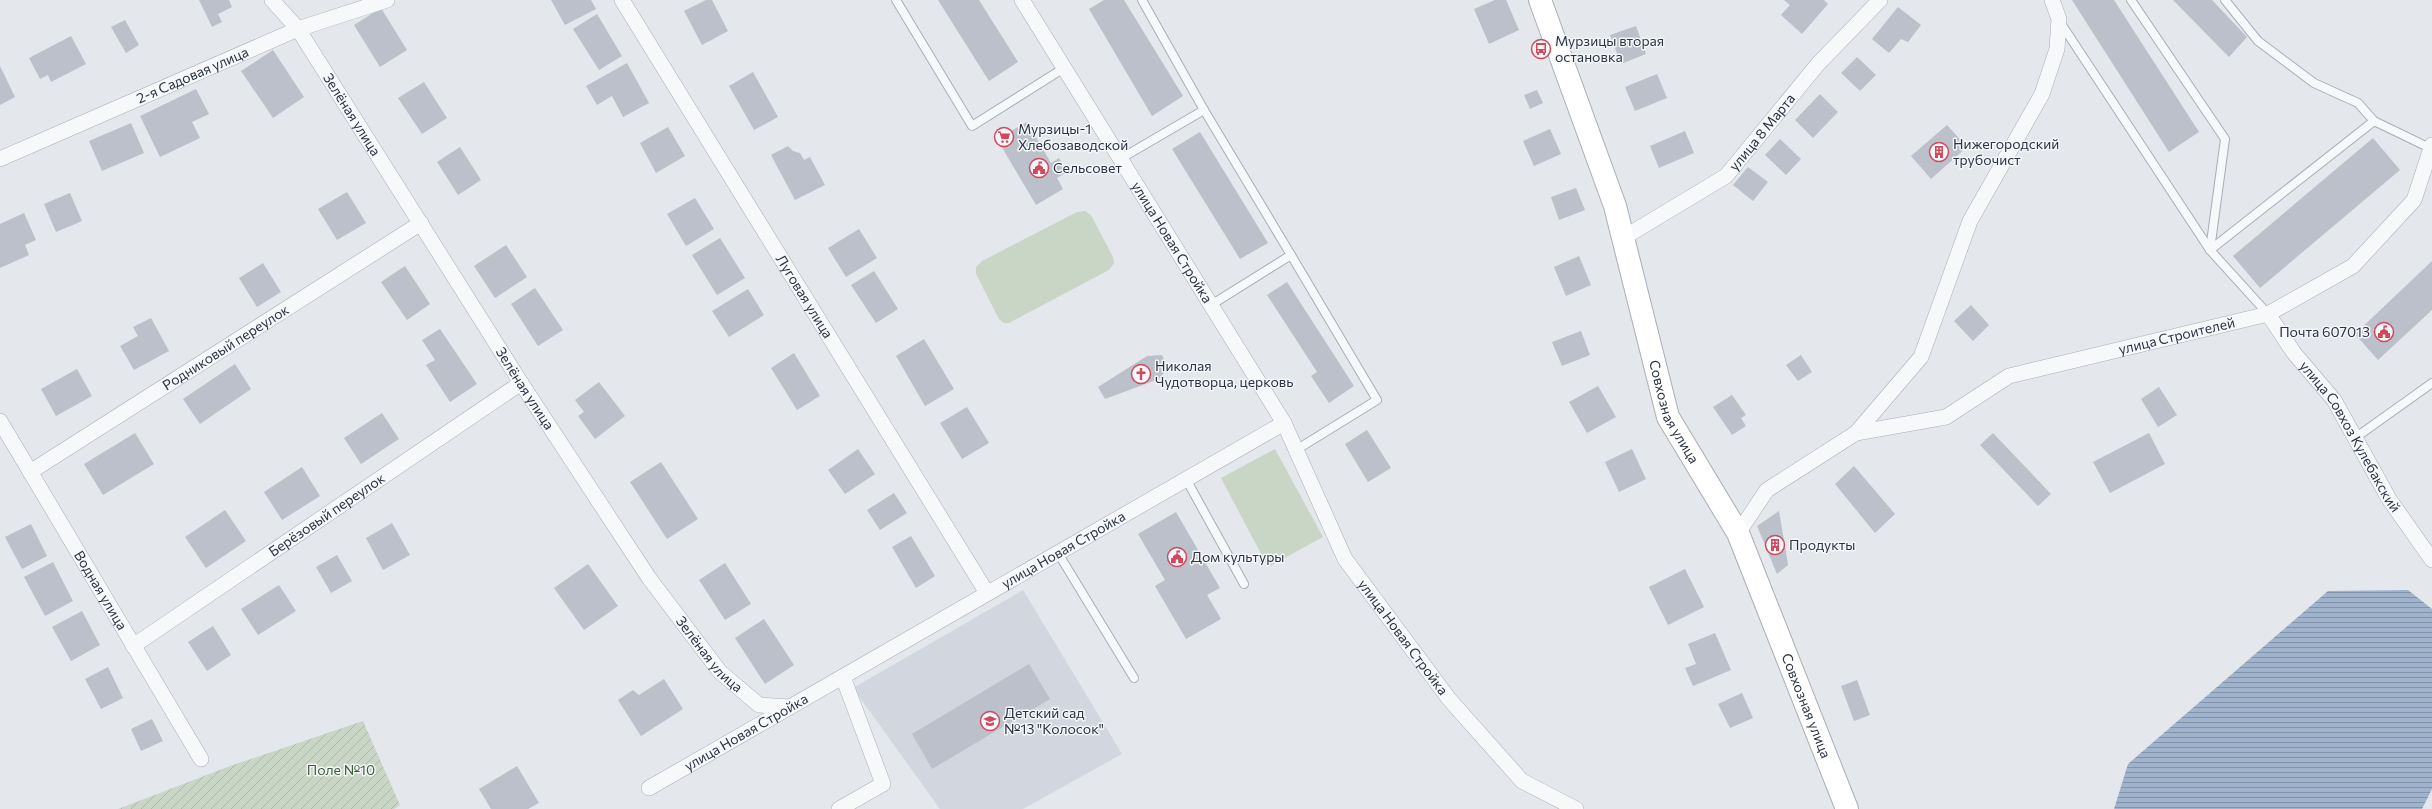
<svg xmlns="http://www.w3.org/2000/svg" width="2432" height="809" viewBox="0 0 2432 809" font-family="Commissioner,sans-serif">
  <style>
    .built { fill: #d2d6de }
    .park { fill: #c9d6c5 }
    .garden { fill: url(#garden-furrows) }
    .water { fill: url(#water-rules) }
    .building { fill: #bbc0ca }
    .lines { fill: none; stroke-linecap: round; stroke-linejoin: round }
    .lane-casing { stroke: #a9aeb7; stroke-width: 10 }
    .street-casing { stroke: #a9aeb7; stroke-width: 16 }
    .secondary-casing { stroke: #a9aeb7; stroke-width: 24 }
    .lane { stroke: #f7f8fa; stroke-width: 8 }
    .street { stroke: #f7f8fa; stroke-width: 15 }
    .secondary { stroke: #fff; stroke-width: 22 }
    .labels { text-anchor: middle; stroke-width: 3; stroke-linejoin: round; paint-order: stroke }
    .poi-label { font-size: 14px; fill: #2b3445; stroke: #f4f6f9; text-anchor: start }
    .street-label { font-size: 14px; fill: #2b3445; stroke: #f4f6f9 }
    .park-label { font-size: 14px; fill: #3f6138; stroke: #f4f6f9 }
  </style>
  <defs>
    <pattern id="garden-furrows" width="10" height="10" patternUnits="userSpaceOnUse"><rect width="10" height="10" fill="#c9d6c5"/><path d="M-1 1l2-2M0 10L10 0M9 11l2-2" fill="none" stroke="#adb8ab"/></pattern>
    <pattern id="water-rules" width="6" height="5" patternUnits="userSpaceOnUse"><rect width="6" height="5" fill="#9fb4cc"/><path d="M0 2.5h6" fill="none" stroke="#8293a7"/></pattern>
  </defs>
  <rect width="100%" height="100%" fill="#e4e7ec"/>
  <polygon class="built" points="1023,590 1122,754 1023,809 940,809 853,688"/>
  <g class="park">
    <polygon points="1085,211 1091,215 1113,257 1114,263 1109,270 1009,323 1004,323 999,319 976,274 976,267 982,261 1077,212"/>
    <polygon points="1275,449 1323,537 1268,567 1221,478"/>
  </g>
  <polygon class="garden" points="363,721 400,805 394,809 118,809 230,766"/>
  <polygon class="water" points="2408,590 2432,609 2432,789 2422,809 2114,809 2128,764 2328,591"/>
  <g class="building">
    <polygon points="199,0 229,0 232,7 218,14 222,22 212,27"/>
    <polygon points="551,0 591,0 596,9 565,25"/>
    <polygon points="706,0 712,0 728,31 702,45 684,11"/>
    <polygon points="938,0 979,0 1018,62 989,81"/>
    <polygon points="1104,0 1124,0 1183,96 1152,116 1089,9"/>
    <polygon points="1495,0 1506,0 1519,30 1489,44 1474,9"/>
    <polygon points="1784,0 1824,0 1828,4 1802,34 1781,15 1790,5"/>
    <polygon points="2072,0 2114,0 2199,132 2169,152"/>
    <polygon points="2173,0 2212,0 2247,37 2229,57"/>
    <polygon points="1898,7 1921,25 1908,42 1901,39 1889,53 1872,39"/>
    <polygon points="381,8 407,50 380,67 354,25"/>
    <polygon points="597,14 622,56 599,70 573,29"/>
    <polygon points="125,20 139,45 126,53 111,27"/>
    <polygon points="1636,26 1646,54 1621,64 1610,35"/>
    <polygon points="71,36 86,64 51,82 48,75 40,79 29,58"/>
    <polygon points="273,50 304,97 273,118 241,71"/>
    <polygon points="1857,57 1876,75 1860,91 1841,73"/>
    <polygon points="627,63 649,103 623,117 612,96 597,105 586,86"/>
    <polygon points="0,66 15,97 0,105"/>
    <polygon points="753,72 778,117 754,130 729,86"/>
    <polygon points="1657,74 1667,98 1635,111 1625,87"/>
    <polygon points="424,82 447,118 422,134 398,98"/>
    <polygon points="196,89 209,114 192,122 200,138 160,157 140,116"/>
    <polygon points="1537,90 1543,103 1530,109 1524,95"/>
    <polygon points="1820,94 1838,112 1813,138 1795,120"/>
    <polygon points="1027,122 1051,163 1059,158 1067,172 1057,178 1063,189 1036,205 997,139"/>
    <polygon points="131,123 144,153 102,171 89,141"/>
    <polygon points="1947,125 1967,147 1931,179 1911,156"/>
    <polygon points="668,127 685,156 656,173 640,143"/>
    <polygon points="1550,129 1561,154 1534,166 1523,141"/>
    <polygon points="1685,131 1694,153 1659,168 1650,146"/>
    <polygon points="1200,132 1268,243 1240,259 1172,149"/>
    <polygon points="2373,138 2400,170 2260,288 2233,256"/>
    <polygon points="1780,139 1801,159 1786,175 1765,155"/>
    <polygon points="788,146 793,151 800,153 804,160 810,157 825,185 795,200 771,155"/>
    <polygon points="460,147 481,180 458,195 437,162"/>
    <polygon points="1748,167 1768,182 1753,201 1733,185"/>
    <polygon points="1576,188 1585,210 1559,220 1551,197"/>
    <polygon points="347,192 366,223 337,240 318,209"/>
    <polygon points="70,193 82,221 56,232 44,204"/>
    <polygon points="695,198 714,229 686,246 667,214"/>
    <polygon points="24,213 36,240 25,245 29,255 0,268 0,224"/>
    <polygon points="859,229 877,258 846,277 828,248"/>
    <polygon points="720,238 745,278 717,295 692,255"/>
    <polygon points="506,245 527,277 495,298 474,266"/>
    <polygon points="1579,256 1591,285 1566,296 1554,267"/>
    <polygon points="2432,261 2432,310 2378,360 2355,334"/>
    <polygon points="263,263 281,292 257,307 239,278"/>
    <polygon points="405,266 430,304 407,320 381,282"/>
    <polygon points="874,271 898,309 876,323 851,285"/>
    <polygon points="1287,282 1354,386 1329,403 1311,376 1317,372 1267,295"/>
    <polygon points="535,288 563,330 538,346 511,304"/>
    <polygon points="748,289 764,315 729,337 712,311"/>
    <polygon points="1971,305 1989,325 1973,341 1954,321"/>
    <polygon points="151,318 169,351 134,370 120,346 138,336 133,327"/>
    <polygon points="440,329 477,384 450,402 426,365 435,360 422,340"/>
    <polygon points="1581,331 1590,355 1562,366 1552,342"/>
    <polygon points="924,339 954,389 925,406 896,356"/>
    <polygon points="794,353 820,396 797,410 771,368"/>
    <polygon points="1162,355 1168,368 1159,379 1105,399 1098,387 1147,356"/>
    <polygon points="1801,355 1812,372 1798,381 1786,365"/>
    <polygon points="235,364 251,389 200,424 183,399"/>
    <polygon points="77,369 92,396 56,416 41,389"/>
    <polygon points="599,382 625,416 595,439 578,416 584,412 575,400"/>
    <polygon points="1598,386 1616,417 1587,433 1569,402"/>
    <polygon points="2159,387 2177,415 2158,427 2141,399"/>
    <polygon points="1732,395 1746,415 1741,418 1746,426 1732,435 1713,407"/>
    <polygon points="967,407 989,443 962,459 940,423"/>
    <polygon points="382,413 399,439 361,464 344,438"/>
    <polygon points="1367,430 1391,468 1368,482 1345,444"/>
    <polygon points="135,433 154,464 103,495 84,464"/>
    <polygon points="1993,433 2051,494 2038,506 1980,445"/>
    <polygon points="2149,433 2165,464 2110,493 2093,462"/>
    <polygon points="858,449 875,474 845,494 828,470"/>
    <polygon points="1632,449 1646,479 1619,492 1605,462"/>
    <polygon points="661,462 698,519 667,539 630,482"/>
    <polygon points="1854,466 1895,514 1875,533 1835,484"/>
    <polygon points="302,467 320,496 282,520 264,492"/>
    <polygon points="894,493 907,513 880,530 867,510"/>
    <polygon points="225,510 246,541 206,568 185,537"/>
    <polygon points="1779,511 1788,565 1777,574 1757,526"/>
    <polygon points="1176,512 1220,588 1207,595 1221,619 1186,639 1155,586 1165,580 1138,534"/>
    <polygon points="392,523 410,555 383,570 366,538"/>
    <polygon points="31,524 47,556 22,569 5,537"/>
    <polygon points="911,536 935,576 916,588 892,547"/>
    <polygon points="337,555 352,581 331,593 316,567"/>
    <polygon points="53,562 73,601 45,616 24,577"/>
    <polygon points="725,563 751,604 725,620 699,580"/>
    <polygon points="588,564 618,606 584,630 554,588"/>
    <polygon points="1685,569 1704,607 1668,625 1649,587"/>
    <polygon points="279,585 296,611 258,635 241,609"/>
    <polygon points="82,611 100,645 71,661 52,627"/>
    <polygon points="764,619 794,665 765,684 735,638"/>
    <polygon points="213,626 231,655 207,671 188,642"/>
    <polygon points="1715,633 1731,670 1693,686 1685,668 1696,664 1688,644"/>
    <polygon points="1029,664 1050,699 932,769 912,734"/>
    <polygon points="108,667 123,698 101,709 85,679"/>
    <polygon points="664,679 683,709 641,736 618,700 633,690 639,695"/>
    <polygon points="1857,680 1870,715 1854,721 1841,686"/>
    <polygon points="1742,693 1753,718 1730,728 1718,704"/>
    <polygon points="152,719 163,741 141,751 131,729"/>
    <polygon points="517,766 539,803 528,809 491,809 479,789"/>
  </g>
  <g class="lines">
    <g class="lane-casing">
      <g id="lane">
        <polyline points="896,0 972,126 1064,68"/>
        <polyline points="1142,0 1204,110"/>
        <polyline points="2131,0 2225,139 2210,250"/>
        <polyline points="2225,0 2258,41 2314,83 2358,103 2374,121 2430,148"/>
        <polyline points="2060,22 2210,250 2268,314"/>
        <polyline points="1120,159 1204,110 1291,255"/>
        <polyline points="2210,250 2374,121"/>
        <polyline points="1211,305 1291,255 1377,400 1296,450"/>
        <polyline points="2355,438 2432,383"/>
        <polyline points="1186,479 1244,584"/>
        <polyline points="1058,553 1134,678"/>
      </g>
    </g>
    <g class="street-casing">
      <g id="street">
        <path id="s1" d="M272 0 298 29 521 383 649 578 720 672 759 705 790 707"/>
        <path id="s2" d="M622 0 987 593"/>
        <path id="s3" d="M1022 0 1284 423 1345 559 1449 699 1522 781 1576 809"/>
        <path id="s4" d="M0 159 298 29 387 0"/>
        <path id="s5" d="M1623 238 1726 176 1818 64 1880 0"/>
        <path id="s6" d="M2268 314 2294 353 2334 400 2389 499 2432 560"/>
        <path id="s7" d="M0 421 201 759"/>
        <path id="s8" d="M1856 433 1946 417 2009 376 2268 314 2353 266 2414 200 2432 145"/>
        <path id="s9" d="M30 472 421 223"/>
        <polyline points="1738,533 1767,490 1856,433 1921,357 1970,221 2042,94 2057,49 2059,19 2052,0"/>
        <path id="s10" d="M133 646 521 383"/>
        <path id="s11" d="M649 788 1284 423"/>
        <polyline points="839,809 883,784 843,677"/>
      </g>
    </g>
    <g class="secondary-casing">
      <g id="secondary">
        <path id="s12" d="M1540 0 1615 206 1668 417 1738 533 1847 809"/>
      </g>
    </g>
    <use href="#lane" class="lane"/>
    <use href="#street" class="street"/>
    <use href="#secondary" class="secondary"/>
  </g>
  <defs>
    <g id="bus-ring" transform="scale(1)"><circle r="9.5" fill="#f4f6f9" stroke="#d1495b" stroke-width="1.5"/><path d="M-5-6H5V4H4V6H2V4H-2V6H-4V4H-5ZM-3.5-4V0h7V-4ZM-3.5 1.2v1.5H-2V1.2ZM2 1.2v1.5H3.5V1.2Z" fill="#d1495b"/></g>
    <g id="supermarket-ring" transform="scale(1)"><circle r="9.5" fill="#f4f6f9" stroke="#d1495b" stroke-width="1.5"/><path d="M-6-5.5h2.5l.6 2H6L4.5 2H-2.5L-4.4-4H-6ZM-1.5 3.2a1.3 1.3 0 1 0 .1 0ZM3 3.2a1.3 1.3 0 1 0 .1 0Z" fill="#d1495b"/></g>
    <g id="building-ring" transform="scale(1)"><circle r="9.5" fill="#f4f6f9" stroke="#d1495b" stroke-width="1.5"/><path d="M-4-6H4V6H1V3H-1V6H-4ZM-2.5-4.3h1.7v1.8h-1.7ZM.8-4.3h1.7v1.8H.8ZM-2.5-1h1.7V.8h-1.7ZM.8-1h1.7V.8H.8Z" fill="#d1495b"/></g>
    <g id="civic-ring" transform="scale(1)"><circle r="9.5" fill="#f4f6f9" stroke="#d1495b" stroke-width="1.5"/><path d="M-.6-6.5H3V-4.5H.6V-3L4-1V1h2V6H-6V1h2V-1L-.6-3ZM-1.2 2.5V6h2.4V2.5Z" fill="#d1495b"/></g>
    <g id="church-ring" transform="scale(1)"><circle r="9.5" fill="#f4f6f9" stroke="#d1495b" stroke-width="1.5"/><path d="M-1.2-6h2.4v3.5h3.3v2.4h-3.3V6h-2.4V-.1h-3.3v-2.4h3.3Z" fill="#d1495b"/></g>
    <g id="school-ring" transform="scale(1)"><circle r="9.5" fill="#f4f6f9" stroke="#d1495b" stroke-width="1.5"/><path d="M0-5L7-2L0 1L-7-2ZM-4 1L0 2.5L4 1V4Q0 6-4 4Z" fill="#d1495b"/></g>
  </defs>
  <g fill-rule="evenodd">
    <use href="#bus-ring" x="1541" y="49"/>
    <use href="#supermarket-ring" x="1004" y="137"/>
    <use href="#building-ring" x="1939" y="152"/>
    <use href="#civic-ring" x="1039" y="168"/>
    <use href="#civic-ring" x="2384" y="332"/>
    <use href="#church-ring" x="1141" y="374"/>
    <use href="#building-ring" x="1775" y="545"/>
    <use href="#civic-ring" x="1177" y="557"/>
    <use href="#school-ring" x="990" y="721"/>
  </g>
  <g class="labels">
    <g class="poi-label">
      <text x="1555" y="46">Мурзицы вторая<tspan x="1555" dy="16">остановка</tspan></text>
      <text x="1018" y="134">Мурзицы-1<tspan x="1018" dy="16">Хлебозаводской</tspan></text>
      <text x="1953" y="149">Нижегородский<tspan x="1953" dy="16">трубочист</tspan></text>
      <text x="1053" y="173">Сельсовет</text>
      <text x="2370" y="337" text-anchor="end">Почта 607013</text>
      <text x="1155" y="371">Николая<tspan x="1155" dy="16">Чудотворца, церковь</tspan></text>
      <text x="1789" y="550">Продукты</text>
      <text x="1191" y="562">Дом культуры</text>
      <text x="1004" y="718">Детский сад<tspan x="1004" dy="16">№13 "Колосок"</tspan></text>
    </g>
    <g class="street-label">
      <text dy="5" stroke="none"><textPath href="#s4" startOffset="210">2-я Садовая улица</textPath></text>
      <text dy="5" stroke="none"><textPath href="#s1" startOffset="140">Зелёная улица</textPath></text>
      <text dy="5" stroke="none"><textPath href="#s5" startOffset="177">улица 8 Марта</textPath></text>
      <text dy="5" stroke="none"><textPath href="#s3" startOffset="285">улица Новая Стройка</textPath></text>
      <text dy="5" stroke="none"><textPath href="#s2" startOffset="348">Луговая улица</textPath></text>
      <text dy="5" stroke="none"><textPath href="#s8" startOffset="339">улица Строителей</textPath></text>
      <text dy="5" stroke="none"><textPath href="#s9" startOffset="232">Родниковый переулок</textPath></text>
      <text dy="5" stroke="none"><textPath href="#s1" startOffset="464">Зелёная улица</textPath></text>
      <text dy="5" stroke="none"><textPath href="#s12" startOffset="434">Совхозная улица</textPath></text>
      <text dy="5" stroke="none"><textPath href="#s6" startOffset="148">улица Совхоз Кулебакский</textPath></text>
      <text dy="5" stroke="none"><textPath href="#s10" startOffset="234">Берёзовый переулок</textPath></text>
      <text dy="5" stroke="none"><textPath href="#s11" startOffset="478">улица Новая Стройка</textPath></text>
      <text dy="5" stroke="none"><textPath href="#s7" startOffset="197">Водная улица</textPath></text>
      <text dy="5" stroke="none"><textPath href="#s3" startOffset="744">улица Новая Стройка</textPath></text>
      <text dy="5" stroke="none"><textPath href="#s1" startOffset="788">Зелёная улица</textPath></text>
      <text dy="5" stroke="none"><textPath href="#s12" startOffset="758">Совхозная улица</textPath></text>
      <text dy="5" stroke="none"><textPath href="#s11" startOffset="112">улица Новая Стройка</textPath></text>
    </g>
    <g class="park-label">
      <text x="341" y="775">Поле №10</text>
    </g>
  </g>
</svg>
